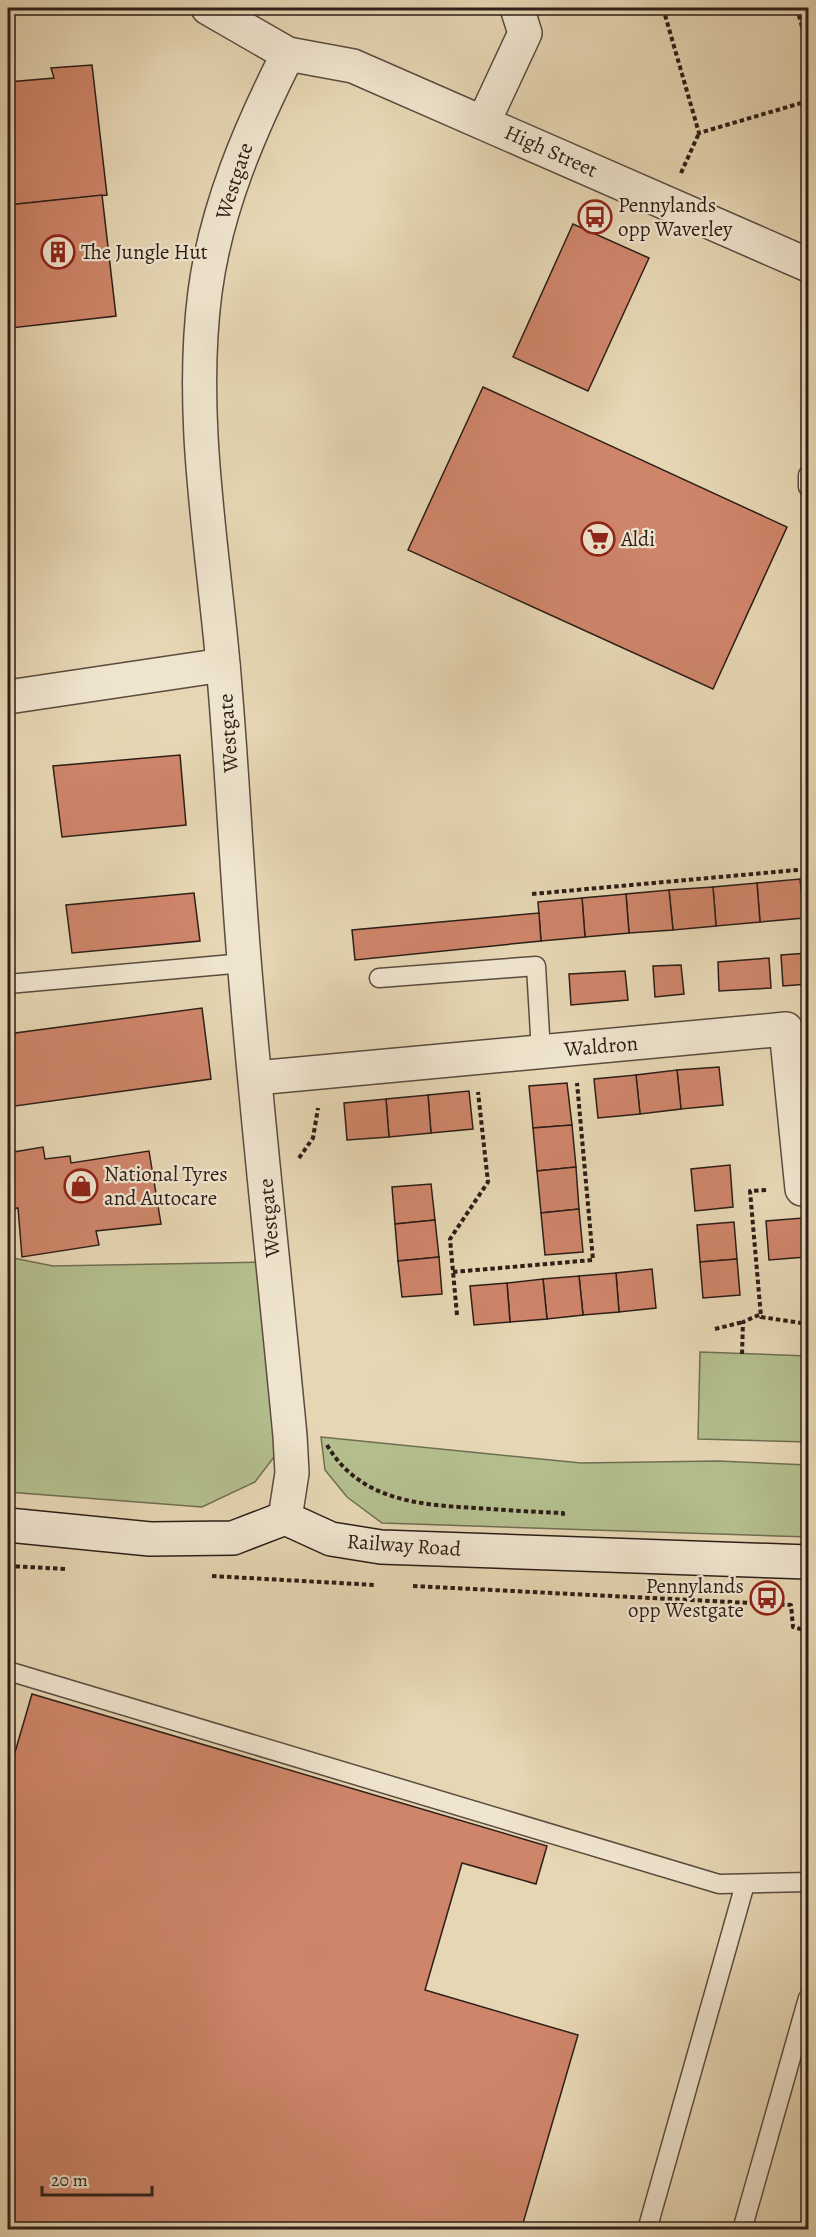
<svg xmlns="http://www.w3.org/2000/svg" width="816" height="2237" viewBox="0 0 816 2237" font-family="Alegreya,serif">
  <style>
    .green { fill: #b4be8d; stroke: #706e52; stroke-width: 1.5 }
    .building { fill: #cf856a; stroke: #2d1e18; stroke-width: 1.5 }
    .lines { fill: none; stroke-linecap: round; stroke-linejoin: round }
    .service-casing { stroke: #5b4c3f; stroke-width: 21 }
    .minor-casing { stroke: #5b4c3f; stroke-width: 36 }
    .tertiary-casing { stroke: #5b4c3f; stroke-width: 36 }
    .secondary-casing { stroke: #2d1e18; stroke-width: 36 }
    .path { stroke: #2d1e18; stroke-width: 4; stroke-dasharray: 4.5 3; stroke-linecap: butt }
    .service { stroke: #efe4ce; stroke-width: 18 }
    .minor { stroke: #efe4ce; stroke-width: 33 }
    .tertiary { stroke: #efe4ce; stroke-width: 33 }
    .secondary { stroke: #efe4ce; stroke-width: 33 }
    .labels { text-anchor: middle; stroke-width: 4.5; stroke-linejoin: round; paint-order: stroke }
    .street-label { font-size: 21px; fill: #2d1e18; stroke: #efe4ce }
    .poi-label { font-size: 21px; fill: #2d1e18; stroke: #efe4ce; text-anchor: start }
  </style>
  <rect width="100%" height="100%" fill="#e6d6b3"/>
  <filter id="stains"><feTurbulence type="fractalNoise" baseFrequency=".00333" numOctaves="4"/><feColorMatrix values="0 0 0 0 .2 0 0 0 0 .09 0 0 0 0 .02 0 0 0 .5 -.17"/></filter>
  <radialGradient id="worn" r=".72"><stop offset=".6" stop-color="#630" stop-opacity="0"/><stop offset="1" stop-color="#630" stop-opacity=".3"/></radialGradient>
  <g class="green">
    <polygon points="8,1257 53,1266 273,1262 290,1436 255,1482 202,1507 8,1492"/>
    <polygon points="700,1352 808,1356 808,1442 698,1439"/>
    <polygon points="321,1437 581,1463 718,1461 808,1465 808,1537 382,1523 347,1497 325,1470"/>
  </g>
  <g class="building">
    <polygon points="92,65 107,195 8,205 8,82 54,78 51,68"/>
    <polygon points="102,195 116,316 11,328 8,299 8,205"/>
    <polygon points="573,224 649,258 588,391 513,357"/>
    <polygon points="483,387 787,527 713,689 408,550"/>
    <polygon points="180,755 186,825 62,837 53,766"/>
    <polygon points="800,879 804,918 760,922 757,883"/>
    <polygon points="757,883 760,922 716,926 713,887"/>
    <polygon points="713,887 716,926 673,930 669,890"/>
    <polygon points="669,890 673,930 629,933 626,894"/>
    <polygon points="194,893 200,941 72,953 66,905"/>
    <polygon points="626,894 629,933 585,937 582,898"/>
    <polygon points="582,898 585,937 541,941 538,902"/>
    <polygon points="539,913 541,941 355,960 352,930"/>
    <polygon points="808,953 808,984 783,986 781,955"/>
    <polygon points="769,958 771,988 719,991 718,962"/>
    <polygon points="681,965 684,994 655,997 653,966"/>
    <polygon points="625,971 628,1000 571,1005 569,974"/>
    <polygon points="202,1008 211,1079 8,1107 8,1034"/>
    <polygon points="719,1067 723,1105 681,1109 677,1070"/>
    <polygon points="677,1070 681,1109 640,1114 636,1075"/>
    <polygon points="636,1075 640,1114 598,1118 594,1079"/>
    <polygon points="567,1083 572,1125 533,1128 529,1086"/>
    <polygon points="469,1091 473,1129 431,1133 428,1095"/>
    <polygon points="428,1095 431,1133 389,1137 386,1099"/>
    <polygon points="386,1099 389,1137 347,1140 344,1103"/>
    <polygon points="572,1125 576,1167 537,1171 533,1128"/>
    <polygon points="43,1147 45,1159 70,1156 71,1163 149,1151 161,1224 96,1231 99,1245 22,1257 18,1208 8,1210 8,1153"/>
    <polygon points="730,1165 733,1207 695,1211 691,1169"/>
    <polygon points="576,1167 579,1209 541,1213 537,1171"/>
    <polygon points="431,1184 435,1220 395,1224 392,1187"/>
    <polygon points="579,1209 583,1252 545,1255 541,1213"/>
    <polygon points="803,1218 806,1257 769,1260 766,1221"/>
    <polygon points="803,1218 808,1218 808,1257 806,1257"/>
    <polygon points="435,1220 439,1257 398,1261 395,1224"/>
    <polygon points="734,1222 737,1259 700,1262 697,1225"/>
    <polygon points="439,1257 442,1294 402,1297 398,1261"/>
    <polygon points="737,1259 740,1295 703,1298 700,1262"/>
    <polygon points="652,1269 656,1308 619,1312 616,1273"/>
    <polygon points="616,1273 619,1312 583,1315 579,1276"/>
    <polygon points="579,1276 583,1315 547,1319 543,1279"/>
    <polygon points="543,1279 547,1319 510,1322 507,1283"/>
    <polygon points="507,1283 510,1322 474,1325 470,1286"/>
    <polygon points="32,1694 547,1846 536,1884 462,1863 425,1990 578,2035 521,2230 30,2230 8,2223 8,1776"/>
  </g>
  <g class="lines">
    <g class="service-casing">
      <g id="service">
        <polyline points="808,475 808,487"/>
        <polyline points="379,978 536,966 541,1052"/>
        <polyline points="8,984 244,963"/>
        <polyline points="8,1671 719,1884 808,1882"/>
        <polyline points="647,2230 745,1884"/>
        <polyline points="742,2230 808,1998"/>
      </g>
    </g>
    <g class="minor-casing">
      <g id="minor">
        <polyline points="208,8 288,54"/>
        <polyline points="484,121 525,33 517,8"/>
        <polyline points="8,697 223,665"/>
        <polyline points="256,1078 786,1029 802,1189"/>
      </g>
    </g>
    <g class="tertiary-casing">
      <path id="tertiary" d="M285 1518 292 1473 290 1436C275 1277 257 1119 244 959 236 861 232 763 223 664 212 541 189 416 205 292 216 208 250 129 288 54L353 66 808 265"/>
    </g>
    <g class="secondary-casing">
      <polyline id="secondary" points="8,1525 150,1539 233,1538 285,1518 331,1539 381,1547 808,1562"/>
    </g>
    <g class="path">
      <polyline points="663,8 699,133 808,101"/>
      <polyline points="797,8 808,50"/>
      <polyline points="681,173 699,133"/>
      <polyline points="532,894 808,869"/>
      <polyline points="299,1158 313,1138 318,1108"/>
      <polyline points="766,1190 750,1191 761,1317 808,1324"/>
      <polyline points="453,1272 593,1260 577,1083"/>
      <polyline points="457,1315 450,1239 488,1182 478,1092"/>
      <polyline points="715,1329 743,1322"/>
      <polyline points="742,1354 743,1322 761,1314"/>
      <path d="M327 1445C359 1500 418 1505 476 1508 505 1510 534 1512 563 1513V1518"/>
      <polyline points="8,1566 67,1569"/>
      <polyline points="212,1576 375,1585"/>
      <polyline points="413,1586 791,1605 793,1627 808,1631"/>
    </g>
    <use href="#service" class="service"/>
    <use href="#minor" class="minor"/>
    <use href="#tertiary" class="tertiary"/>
    <use href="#secondary" class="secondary"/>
  </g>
  <defs>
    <g id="bus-ring" transform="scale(1.725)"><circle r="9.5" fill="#efe4ce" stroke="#8f2418" stroke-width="1.5"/><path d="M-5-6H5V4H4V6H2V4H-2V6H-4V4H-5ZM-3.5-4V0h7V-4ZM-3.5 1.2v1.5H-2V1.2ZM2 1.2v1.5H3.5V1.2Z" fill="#8f2418"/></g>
    <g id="building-ring" transform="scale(1.725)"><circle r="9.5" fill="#efe4ce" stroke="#8f2418" stroke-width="1.5"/><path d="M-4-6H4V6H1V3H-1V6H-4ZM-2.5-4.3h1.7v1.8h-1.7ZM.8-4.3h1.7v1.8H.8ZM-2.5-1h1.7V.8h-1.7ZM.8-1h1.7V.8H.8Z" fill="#8f2418"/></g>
    <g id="supermarket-ring" transform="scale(1.725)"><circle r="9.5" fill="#efe4ce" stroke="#8f2418" stroke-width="1.5"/><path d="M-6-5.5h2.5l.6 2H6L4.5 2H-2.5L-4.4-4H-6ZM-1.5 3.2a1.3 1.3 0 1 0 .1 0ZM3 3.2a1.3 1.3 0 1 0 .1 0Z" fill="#8f2418"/></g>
    <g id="shop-ring" transform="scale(1.725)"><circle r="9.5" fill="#efe4ce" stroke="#8f2418" stroke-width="1.5"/><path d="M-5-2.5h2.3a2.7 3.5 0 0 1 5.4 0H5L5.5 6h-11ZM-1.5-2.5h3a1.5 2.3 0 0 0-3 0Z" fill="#8f2418"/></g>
  </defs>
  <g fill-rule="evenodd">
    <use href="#bus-ring" x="595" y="217"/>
    <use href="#building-ring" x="58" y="252"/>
    <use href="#supermarket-ring" x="598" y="539"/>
    <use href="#shop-ring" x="81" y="1186"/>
    <use href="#bus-ring" x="767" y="1598"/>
  </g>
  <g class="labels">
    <g class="street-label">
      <text transform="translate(551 151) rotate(24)" y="7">High Street</text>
      <text transform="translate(234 181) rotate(-72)" y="7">Westgate</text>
      <text transform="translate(228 733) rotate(-94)" y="7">Westgate</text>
      <text transform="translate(601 1046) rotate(-5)" y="7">Waldron</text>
      <text transform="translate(269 1218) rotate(-95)" y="7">Westgate</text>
      <text transform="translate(404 1545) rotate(4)" y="7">Railway Road</text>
    </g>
    <g class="poi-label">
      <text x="618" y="212">Pennylands<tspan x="618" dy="24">opp Waverley</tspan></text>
      <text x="81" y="259">The Jungle Hut</text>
      <text x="621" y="546">Aldi</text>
      <text x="104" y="1181">National Tyres<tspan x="104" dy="24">and Autocare</tspan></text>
      <text x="744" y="1593" text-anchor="end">Pennylands<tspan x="744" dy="24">opp Westgate</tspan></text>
    </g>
  </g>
  <rect width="816" height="2237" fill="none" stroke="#e6d6b3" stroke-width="30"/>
  <rect x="9" y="9" width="798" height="2219" fill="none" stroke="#2d1e18" stroke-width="3"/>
  <rect x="15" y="15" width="786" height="2207" fill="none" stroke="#2d1e18" stroke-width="1.5"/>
  <path d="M42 2186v9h110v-9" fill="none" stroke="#2d1e18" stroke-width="3"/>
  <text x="51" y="2186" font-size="18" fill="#2d1e18" stroke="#efe4ce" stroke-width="4.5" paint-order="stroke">20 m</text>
  <rect width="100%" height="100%" filter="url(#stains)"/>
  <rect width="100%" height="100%" fill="url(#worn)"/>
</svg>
